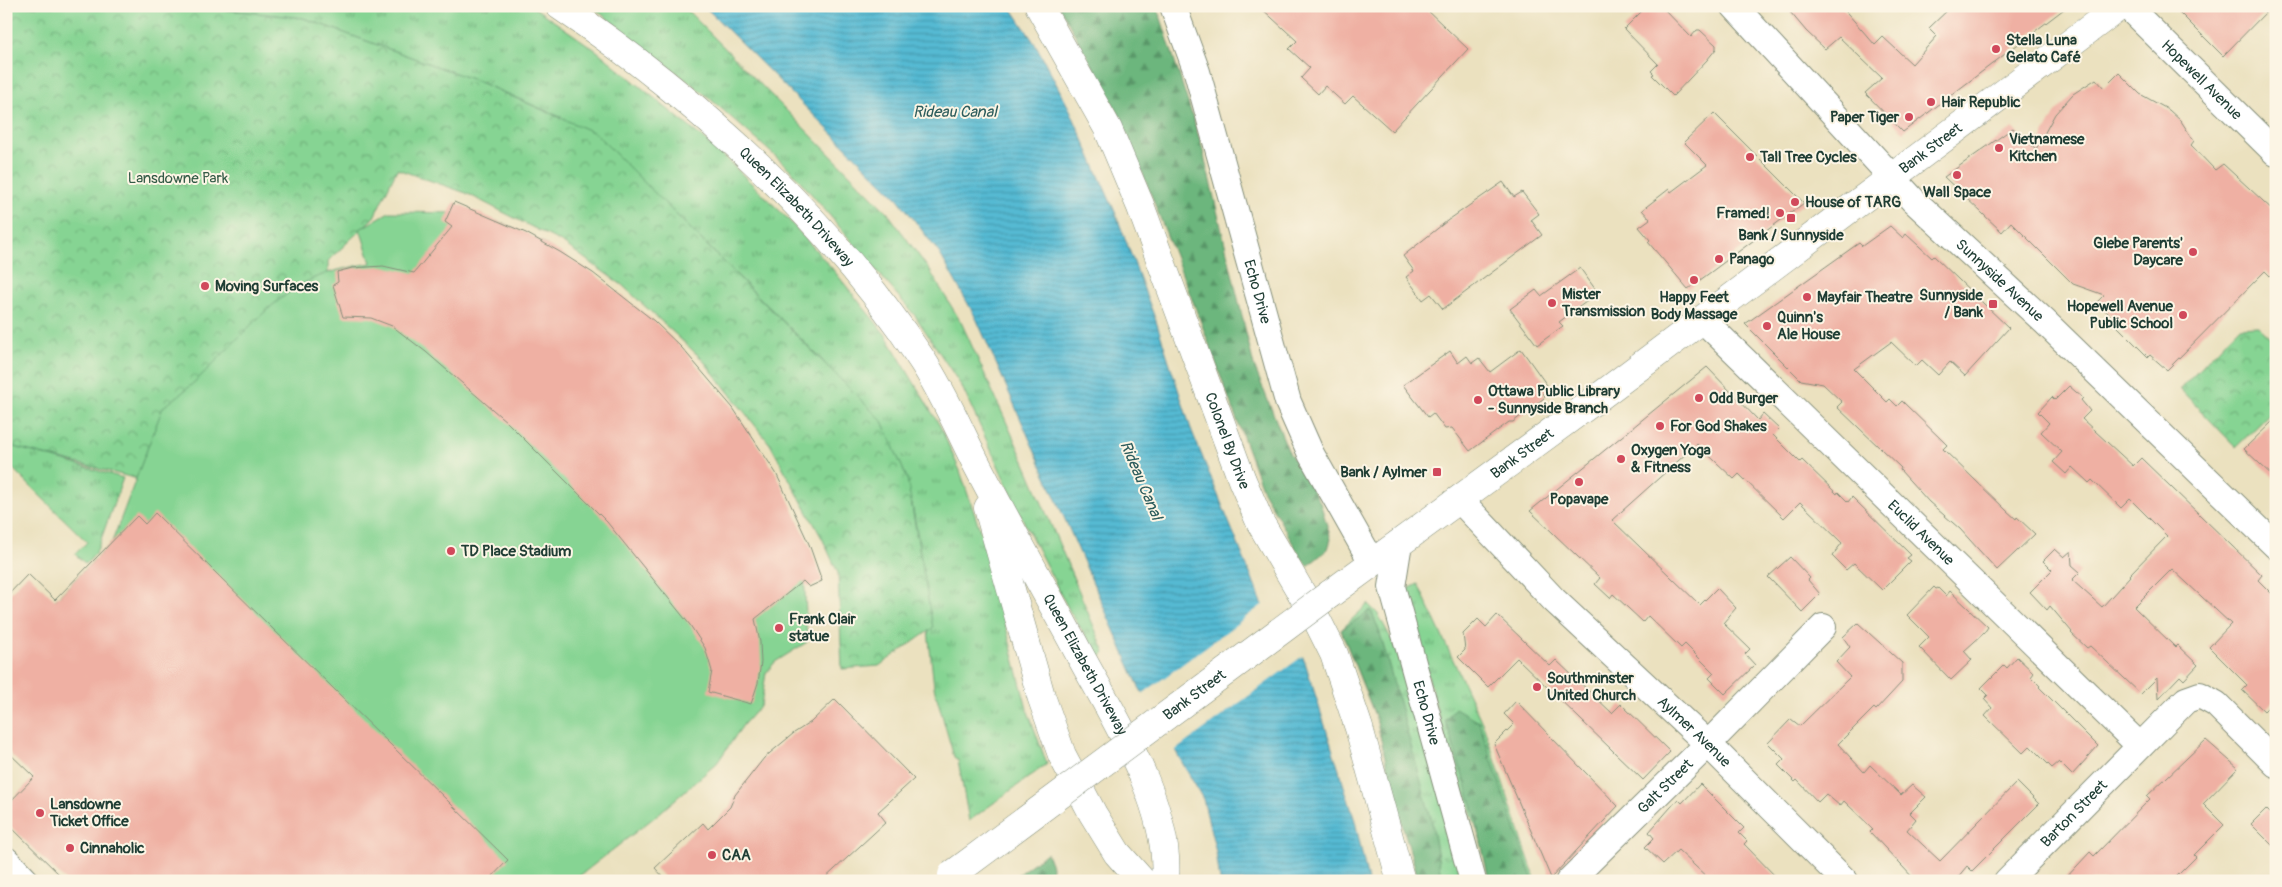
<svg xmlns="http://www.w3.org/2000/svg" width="2282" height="887" viewBox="0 0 2282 887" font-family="Pangolin,sans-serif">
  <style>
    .grass { fill: url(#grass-tufts); stroke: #528864 }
    .forest { fill: url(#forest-firs); stroke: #467a58 }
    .park { fill: url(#park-crowns); stroke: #528864 }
    .pitch { fill: #86d493; stroke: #528864 }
    .water { fill: url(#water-rules); stroke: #3a7c84 }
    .pier { fill: #ebe1bf }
    .building { fill: #efb0a3 }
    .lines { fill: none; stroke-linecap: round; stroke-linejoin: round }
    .minor-casing { stroke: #858f7a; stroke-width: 28 }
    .major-casing { stroke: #858f7a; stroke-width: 29 }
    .minor { stroke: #fff; stroke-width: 26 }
    .major { stroke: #fff; stroke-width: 28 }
    .major-bridge-casing { stroke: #858f7a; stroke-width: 29; stroke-linecap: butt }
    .major-bridge { stroke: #fff; stroke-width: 28 }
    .poi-dot { fill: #d1495b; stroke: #fcf5e5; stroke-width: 2 }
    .labels { text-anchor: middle; stroke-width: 4; stroke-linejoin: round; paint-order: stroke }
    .poi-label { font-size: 15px; font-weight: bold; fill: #1f3d34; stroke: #fcf5e5; text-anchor: start }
    .street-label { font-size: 15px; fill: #1f3d34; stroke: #fcf5e5 }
    .park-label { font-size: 15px; fill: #345b47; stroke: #fcf5e5 }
    .water-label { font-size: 16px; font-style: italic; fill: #2c5c5c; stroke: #fcf5e5 }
  </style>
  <defs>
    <pattern id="grass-tufts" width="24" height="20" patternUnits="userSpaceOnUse" patternTransform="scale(1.25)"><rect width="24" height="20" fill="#86d493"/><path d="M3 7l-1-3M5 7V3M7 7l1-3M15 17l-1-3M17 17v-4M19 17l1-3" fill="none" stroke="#6dad79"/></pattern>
    <pattern id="forest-firs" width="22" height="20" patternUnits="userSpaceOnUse" patternTransform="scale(1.25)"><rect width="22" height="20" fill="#6cb67d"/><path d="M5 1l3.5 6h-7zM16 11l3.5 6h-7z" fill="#589567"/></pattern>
    <pattern id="park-crowns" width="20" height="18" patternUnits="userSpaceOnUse" patternTransform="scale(1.25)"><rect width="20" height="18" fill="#86d493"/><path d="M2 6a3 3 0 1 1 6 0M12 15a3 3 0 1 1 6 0" fill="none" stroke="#6dad79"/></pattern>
    <pattern id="water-rules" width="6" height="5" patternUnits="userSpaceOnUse" patternTransform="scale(1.25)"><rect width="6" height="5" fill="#55bad3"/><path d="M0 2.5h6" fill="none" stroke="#4698ac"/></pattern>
  </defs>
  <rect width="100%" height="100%" fill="#fcf5e5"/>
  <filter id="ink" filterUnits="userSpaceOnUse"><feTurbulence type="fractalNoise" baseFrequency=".02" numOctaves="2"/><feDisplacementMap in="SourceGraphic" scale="10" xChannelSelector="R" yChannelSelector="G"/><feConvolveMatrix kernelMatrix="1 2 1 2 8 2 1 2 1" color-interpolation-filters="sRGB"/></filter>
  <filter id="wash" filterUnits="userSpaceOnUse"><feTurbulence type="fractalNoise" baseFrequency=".0096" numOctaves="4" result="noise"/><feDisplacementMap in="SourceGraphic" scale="20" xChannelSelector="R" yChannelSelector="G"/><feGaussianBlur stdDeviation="1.12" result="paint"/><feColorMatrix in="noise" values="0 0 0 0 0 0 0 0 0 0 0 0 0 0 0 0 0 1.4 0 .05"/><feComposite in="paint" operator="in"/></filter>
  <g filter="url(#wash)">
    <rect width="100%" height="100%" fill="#ebe1bf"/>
    <g class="grass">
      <polygon points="190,6 532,6 597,51 715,148 785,216 830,266 885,334 940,426 960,471 985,545 1027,709 1047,764 969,821 958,760 954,757 934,687 919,544 912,504 886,437 821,359 676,214 565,119 477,81 303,18"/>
      <polygon points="591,6 683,6 887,212 930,271 962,324 1028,470 1105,653 1100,657 1070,612 1025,524 962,387 916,317 791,170 707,96"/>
      <polygon points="9,445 123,478 96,553 86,564 75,554 87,542 6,462 6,446"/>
      <polygon points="1418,584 1484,727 1536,881 1495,881 1442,729 1406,590"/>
      <polygon points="1368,604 1378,614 1395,646 1468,881 1419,881 1395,800 1376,718 1341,630"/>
    </g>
    <g class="forest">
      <polygon points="1059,6 1157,6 1158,9 1201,143 1254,366 1288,450 1320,502 1331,539 1328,549 1308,566 1300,556 1263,491 1199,317 1121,118"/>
      <polygon points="1371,610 1380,633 1432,822 1442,881 1419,881 1395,800 1376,718 1341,630"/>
      <polygon points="1455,708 1479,722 1533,881 1489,881 1475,814 1445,720"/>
      <polygon points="1047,853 1052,866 1051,881 1009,881"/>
    </g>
    <g class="park">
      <polygon points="6,6 190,6 303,18 477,81 595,133 882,421 907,478 933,628 879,666 842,669 838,573 823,540 770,444 702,359 622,285 563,243 466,193 397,169 374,217 328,261 328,281 165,486 6,445"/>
      <polygon points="2258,326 2276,343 2276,408 2236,447 2180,389 2239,327"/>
    </g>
    <path class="pitch" d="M389 212 470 213 503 223 544 243 642 323 804 566 807 642 775 662 766 673 761 705 743 725 717 763 656 816 573 881H140L55 600 112 542 163 407C214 373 247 318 299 286 321 272 347 268 371 263L360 229Z"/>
    <polygon class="water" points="704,6 1010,6 1037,47 1070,110 1115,212 1156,321 1191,429 1262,603 1304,659 1355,821 1368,881 1220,881 1216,852 1203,799 1139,687 976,318 940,254 899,200"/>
    <polygon class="pier" points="1265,603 1304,655 1173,752 1141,695"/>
    <g id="blocks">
      <g class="building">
        <polygon points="1259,6 1423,6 1468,49 1392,131 1353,96 1345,104 1325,86 1318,94 1301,78 1310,68 1289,49 1297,41"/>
        <polygon points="1647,6 1661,6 1691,37 1697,30 1700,30 1716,45 1716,49 1707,60 1673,96 1652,75 1654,74 1651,71 1658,64 1624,29"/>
        <polygon points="1785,6 1841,6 1875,45 1883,37 1912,64 1937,36 1929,28 1952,6 2068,6 1903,132 1865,93 1882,78 1839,37 1825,49 1806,31"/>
        <polygon points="2173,6 2272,6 2223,56"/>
        <polygon points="2119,73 2140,94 2169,110 2181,121 2194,141 2191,145 2215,170 2223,164 2276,213 2276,282 2265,271 2167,370 2150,355 2148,357 2111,320 2113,318 2097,302 2104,295 2073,284 2011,222 2002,232 1944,177 2013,128 2036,149 2055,114 2073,94 2096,79 2104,88"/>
        <polygon points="1714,113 1804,203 1688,289 1648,242 1650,240 1639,227 1650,219 1642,210 1669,189 1671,192 1707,165 1684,142"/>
        <polygon points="1503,182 1514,197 1522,192 1539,214 1531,220 1542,235 1443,309 1431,294 1423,300 1406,277 1414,271 1403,256 1447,221"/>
        <polygon points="454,202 526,233 560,252 593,273 654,321 682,348 733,408 776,473 809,544 822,581 809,587 803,581 755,619 760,642 761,662 758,683 751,704 708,692 712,671 705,648 690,625 607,522 507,422 426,352 392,326 371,318 343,317 333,285 338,282 337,272 352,268 383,266 414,273 452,227 445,222"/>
        <polygon points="1890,226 1903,238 1906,234 1932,258 1934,256 2009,328 1965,376 1950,362 1938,375 1922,360 1916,366 1891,342 1854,369 1887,402 1890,399 1897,406 1902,401 1947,445 1943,449 2006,510 2016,519 2017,517 2035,534 1997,570 1960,529 1929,502 1900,470 1901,468 1837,407 1842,402 1823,384 1801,380 1745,324 1859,243 1862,246"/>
        <polygon points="1580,268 1598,293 1559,322 1563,326 1537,345 1510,309 1536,290 1541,296"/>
        <polygon points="1521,349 1549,388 1543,393 1545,396 1544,398 1513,422 1509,422 1470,451 1452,428 1445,429 1433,413 1428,417 1403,385 1450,351 1458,363 1467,356 1472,363 1479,358 1490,372"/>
        <polygon points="1707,367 1758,420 1763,414 1779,429 1773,435 1800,462 1802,460 1837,494 1838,492 1848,502 1852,497 1911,555 1907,558 1911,561 1882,590 1854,563 1846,570 1832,556 1842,543 1800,502 1784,518 1739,474 1734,479 1697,444 1612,520 1700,605 1717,588 1736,608 1723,623 1750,649 1745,654 1755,665 1725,694 1709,678 1714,673 1685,644 1681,648 1648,616 1643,622 1613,594 1610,598 1595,584 1600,578 1530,511"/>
        <polygon points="2069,386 2083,398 2081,400 2090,411 2082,419 2133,466 2141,458 2262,575 2258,580 2276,598 2276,699 2264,711 2242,690 2247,685 2209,647 2231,624 2172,569 2134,607 2175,647 2177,645 2198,665 2184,680 2180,676 2158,699 2157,678 2141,694 2090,646 2087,648 2071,633 2072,632 2050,606 2047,610 2030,592 2052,570 2043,561 2055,549 2064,557 2071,551 2072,565 2080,572 2072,580 2102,607 2130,576 2129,575 2167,536 2130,499 2121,508 2092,480 2089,483 2072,467 2066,474 2053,462 2062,452 2041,432 2049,423 2038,412 2052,397 2055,400"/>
        <polygon points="2276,418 2276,479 2244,449"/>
        <polygon points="155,513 508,860 488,881 66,881 6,822 6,806 34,777 6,750 6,597 28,574 55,600 137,516 145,524"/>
        <polygon points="1790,557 1810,578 1808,580 1820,594 1802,612 1768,577"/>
        <polygon points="1934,587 1936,589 1938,588 1946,596 1950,591 1988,627 1984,633 1964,651 1972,660 1951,680 1919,647 1929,637 1907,615"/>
        <polygon points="1497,615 1550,666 1556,660 1612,713 1621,704 1670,752 1643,780 1517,658 1488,687 1458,657 1465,650 1463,634 1478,619 1486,627"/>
        <polygon points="1858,623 1902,663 1902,682 1876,710 1874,708 1838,744 1864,772 1870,765 1901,795 1912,785 1926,797 1910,813 1916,819 1907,830 1940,861 2017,782 2039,804 1972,871 1967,866 1957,878 1960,881 1916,881 1870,832 1873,829 1844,801 1840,806 1826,794 1818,802 1797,780 1795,782 1778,765 1784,759 1768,743 1791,719 1800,726 1850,677 1836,662 1850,647 1843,637"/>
        <polygon points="2017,657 2034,673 2031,677 2040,686 2039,687 2098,746 2072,775 2059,762 2052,768 2030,746 2023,753 1985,716 1992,708 1984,699 1988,695 1981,688 2004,665 2007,668"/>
        <polygon points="835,699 914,779 878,812 886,822 822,881 667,881 655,868 703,823 708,829 730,807 735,795 764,758 794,733 811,722"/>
        <polygon points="1516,701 1618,806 1551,878 1494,744 1514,724 1504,714"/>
        <polygon points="2206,740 2238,768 2203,804 2224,825 2194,855 2196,857 2172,881 2063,881 2090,852 2094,856 2150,799 2147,796"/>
        <polygon points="1700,784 1744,828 1739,833 1747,841 1744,844 1780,881 1711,881 1678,850 1663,864 1645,847 1654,838 1649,832 1678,799 1682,803"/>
        <polygon points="2266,809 2276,819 2276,849 2251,824"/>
      </g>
    </g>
  </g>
  <g filter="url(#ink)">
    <use href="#blocks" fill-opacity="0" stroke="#858f7a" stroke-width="1"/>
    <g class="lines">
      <g class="minor-casing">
        <g id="minor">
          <path id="s1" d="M1173 6 1197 72 1288 402 1311 454 1372 562"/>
          <path id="s2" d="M1734 6 1913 200 2045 322 2276 546"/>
          <path id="s3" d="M2127 6 2276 153"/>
          <path id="s4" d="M1702 319 2140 746"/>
          <path id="s5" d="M1459 499 1554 600 1708 744 1845 881"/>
          <path id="s6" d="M1399 543 1392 587 1473 881"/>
          <polyline points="6,860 26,881"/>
          <path id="s7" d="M1569 881 1708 744 1823 627"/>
          <path id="s8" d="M2007 881 2186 700 2200 695 2216 704 2276 764"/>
        </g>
      </g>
      <g class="major-casing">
        <g id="major">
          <path id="s9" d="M560 6C697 98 831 221 922 360 943 392 958 427 975 461 1007 523 1041 583 1074 644 1109 711 1172 803 1165 881"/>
          <path id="s10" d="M1039 6 1108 129 1140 205 1242 480 1260 522 1316 618 1334 654 1359 728 1401 881"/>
          <polyline points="988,508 1041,696 1062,755 1093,814 1117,853 1142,881"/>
          <path id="s11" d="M1330 594 1599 397 2120 6"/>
        </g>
      </g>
      <use href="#minor" class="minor"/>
      <use href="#major" class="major"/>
      <g class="major-bridge-casing">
        <g id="major-bridge">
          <path id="s12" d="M952 875 1330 594"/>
        </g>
      </g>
      <use href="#major-bridge" class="major-bridge"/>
    </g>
  </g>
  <g class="poi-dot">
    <circle cx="1996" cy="49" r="5"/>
    <circle cx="1931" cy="102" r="5"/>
    <circle cx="1909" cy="117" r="5"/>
    <circle cx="1999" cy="148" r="5"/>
    <circle cx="1750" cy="157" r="5"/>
    <circle cx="1957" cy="175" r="5"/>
    <circle cx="1795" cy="202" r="5"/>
    <circle cx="1780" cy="213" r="5"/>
    <rect x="1786" y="213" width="10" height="10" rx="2.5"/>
    <circle cx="2193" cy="252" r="5"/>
    <circle cx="1719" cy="259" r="5"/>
    <circle cx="1694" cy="280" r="5"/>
    <circle cx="205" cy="286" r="5"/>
    <circle cx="1807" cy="297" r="5"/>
    <circle cx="1552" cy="303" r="5"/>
    <rect x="1988" y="299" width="10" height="10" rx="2.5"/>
    <circle cx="2183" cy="315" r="5"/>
    <circle cx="1767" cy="326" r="5"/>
    <circle cx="1699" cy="398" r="5"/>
    <circle cx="1478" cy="400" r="5"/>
    <circle cx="1660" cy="426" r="5"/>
    <circle cx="1621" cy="459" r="5"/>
    <rect x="1432" y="467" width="10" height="10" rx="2.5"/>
    <circle cx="1579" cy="482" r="5"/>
    <circle cx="451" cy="551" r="5"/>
    <circle cx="779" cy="628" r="5"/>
    <circle cx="1537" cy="687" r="5"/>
    <circle cx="40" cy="813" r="5"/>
    <circle cx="70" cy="848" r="5"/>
    <circle cx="712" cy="855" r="5"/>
  </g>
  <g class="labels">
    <g class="poi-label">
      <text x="2006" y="45">Stella Luna<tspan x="2006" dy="17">Gelato Café</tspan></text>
      <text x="1941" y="107">Hair Republic</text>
      <text x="1899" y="122" text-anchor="end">Paper Tiger</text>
      <text x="2009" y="144">Vietnamese<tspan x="2009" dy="17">Kitchen</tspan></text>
      <text x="1760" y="162">Tall Tree Cycles</text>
      <text x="1957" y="197" text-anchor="middle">Wall Space</text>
      <text x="1805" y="207">House of TARG</text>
      <text x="1770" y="218" text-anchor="end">Framed!</text>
      <text x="1791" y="240" text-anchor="middle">Bank / Sunnyside</text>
      <text x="2183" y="248" text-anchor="end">Glebe Parents'<tspan x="2183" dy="17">Daycare</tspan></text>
      <text x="1729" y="264">Panago</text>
      <text x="215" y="291">Moving Surfaces</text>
      <text x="1562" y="299">Mister<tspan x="1562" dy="17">Transmission</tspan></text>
      <text x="1983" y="300" text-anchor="end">Sunnyside<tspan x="1983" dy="17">/ Bank</tspan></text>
      <text x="1694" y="302" text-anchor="middle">Happy Feet<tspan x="1694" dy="17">Body Massage</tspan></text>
      <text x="1817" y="302">Mayfair Theatre</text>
      <text x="2173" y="311" text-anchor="end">Hopewell Avenue<tspan x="2173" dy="17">Public School</tspan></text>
      <text x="1777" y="322">Quinn's<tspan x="1777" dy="17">Ale House</tspan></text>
      <text x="1488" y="396">Ottawa Public Library<tspan x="1488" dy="17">- Sunnyside Branch</tspan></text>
      <text x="1709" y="403">Odd Burger</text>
      <text x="1670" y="431">For God Shakes</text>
      <text x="1631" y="455">Oxygen Yoga<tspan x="1631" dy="17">&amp; Fitness</tspan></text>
      <text x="1427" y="477" text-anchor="end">Bank / Aylmer</text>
      <text x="1579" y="504" text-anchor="middle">Popavape</text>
      <text x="461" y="556">TD Place Stadium</text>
      <text x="789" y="624">Frank Clair<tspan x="789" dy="17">statue</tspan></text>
      <text x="1547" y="683">Southminster<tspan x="1547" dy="17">United Church</tspan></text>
      <text x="50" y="809">Lansdowne<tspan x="50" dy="17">Ticket Office</tspan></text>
      <text x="80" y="853">Cinnaholic</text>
      <text x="722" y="860">CAA</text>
    </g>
    <g class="street-label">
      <text dy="5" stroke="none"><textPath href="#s3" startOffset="105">Hopewell Avenue</textPath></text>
      <text dy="5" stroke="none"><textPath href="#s11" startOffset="748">Bank Street</textPath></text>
      <text dy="5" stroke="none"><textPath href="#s9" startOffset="311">Queen Elizabeth Driveway</textPath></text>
      <text dy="5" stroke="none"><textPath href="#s2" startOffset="382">Sunnyside Avenue</textPath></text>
      <text dy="5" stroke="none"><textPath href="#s1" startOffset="298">Echo Drive</textPath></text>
      <text dy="5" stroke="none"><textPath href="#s10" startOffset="475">Colonel By Drive</textPath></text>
      <text dy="5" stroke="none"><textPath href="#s11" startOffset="238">Bank Street</textPath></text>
      <text dy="5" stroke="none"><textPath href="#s4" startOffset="306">Euclid Avenue</textPath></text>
      <text dy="5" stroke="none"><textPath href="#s9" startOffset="855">Queen Elizabeth Driveway</textPath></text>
      <text dy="5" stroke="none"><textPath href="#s12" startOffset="302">Bank Street</textPath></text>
      <text dy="5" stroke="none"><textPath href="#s6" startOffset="175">Echo Drive</textPath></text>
      <text dy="5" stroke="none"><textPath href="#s5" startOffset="331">Aylmer Avenue</textPath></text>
      <text dy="5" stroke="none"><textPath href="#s7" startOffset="135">Galt Street</textPath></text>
      <text dy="5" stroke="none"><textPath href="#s8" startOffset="95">Barton Street</textPath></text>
    </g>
    <g class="park-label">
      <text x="178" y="183">Lansdowne Park</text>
    </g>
    <g class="water-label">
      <text x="955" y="117">Rideau Canal</text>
      <text transform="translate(1142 480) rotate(67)" y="6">Rideau Canal</text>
    </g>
  </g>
  <rect width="2282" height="887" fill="none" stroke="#fcf5e5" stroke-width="25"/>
</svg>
